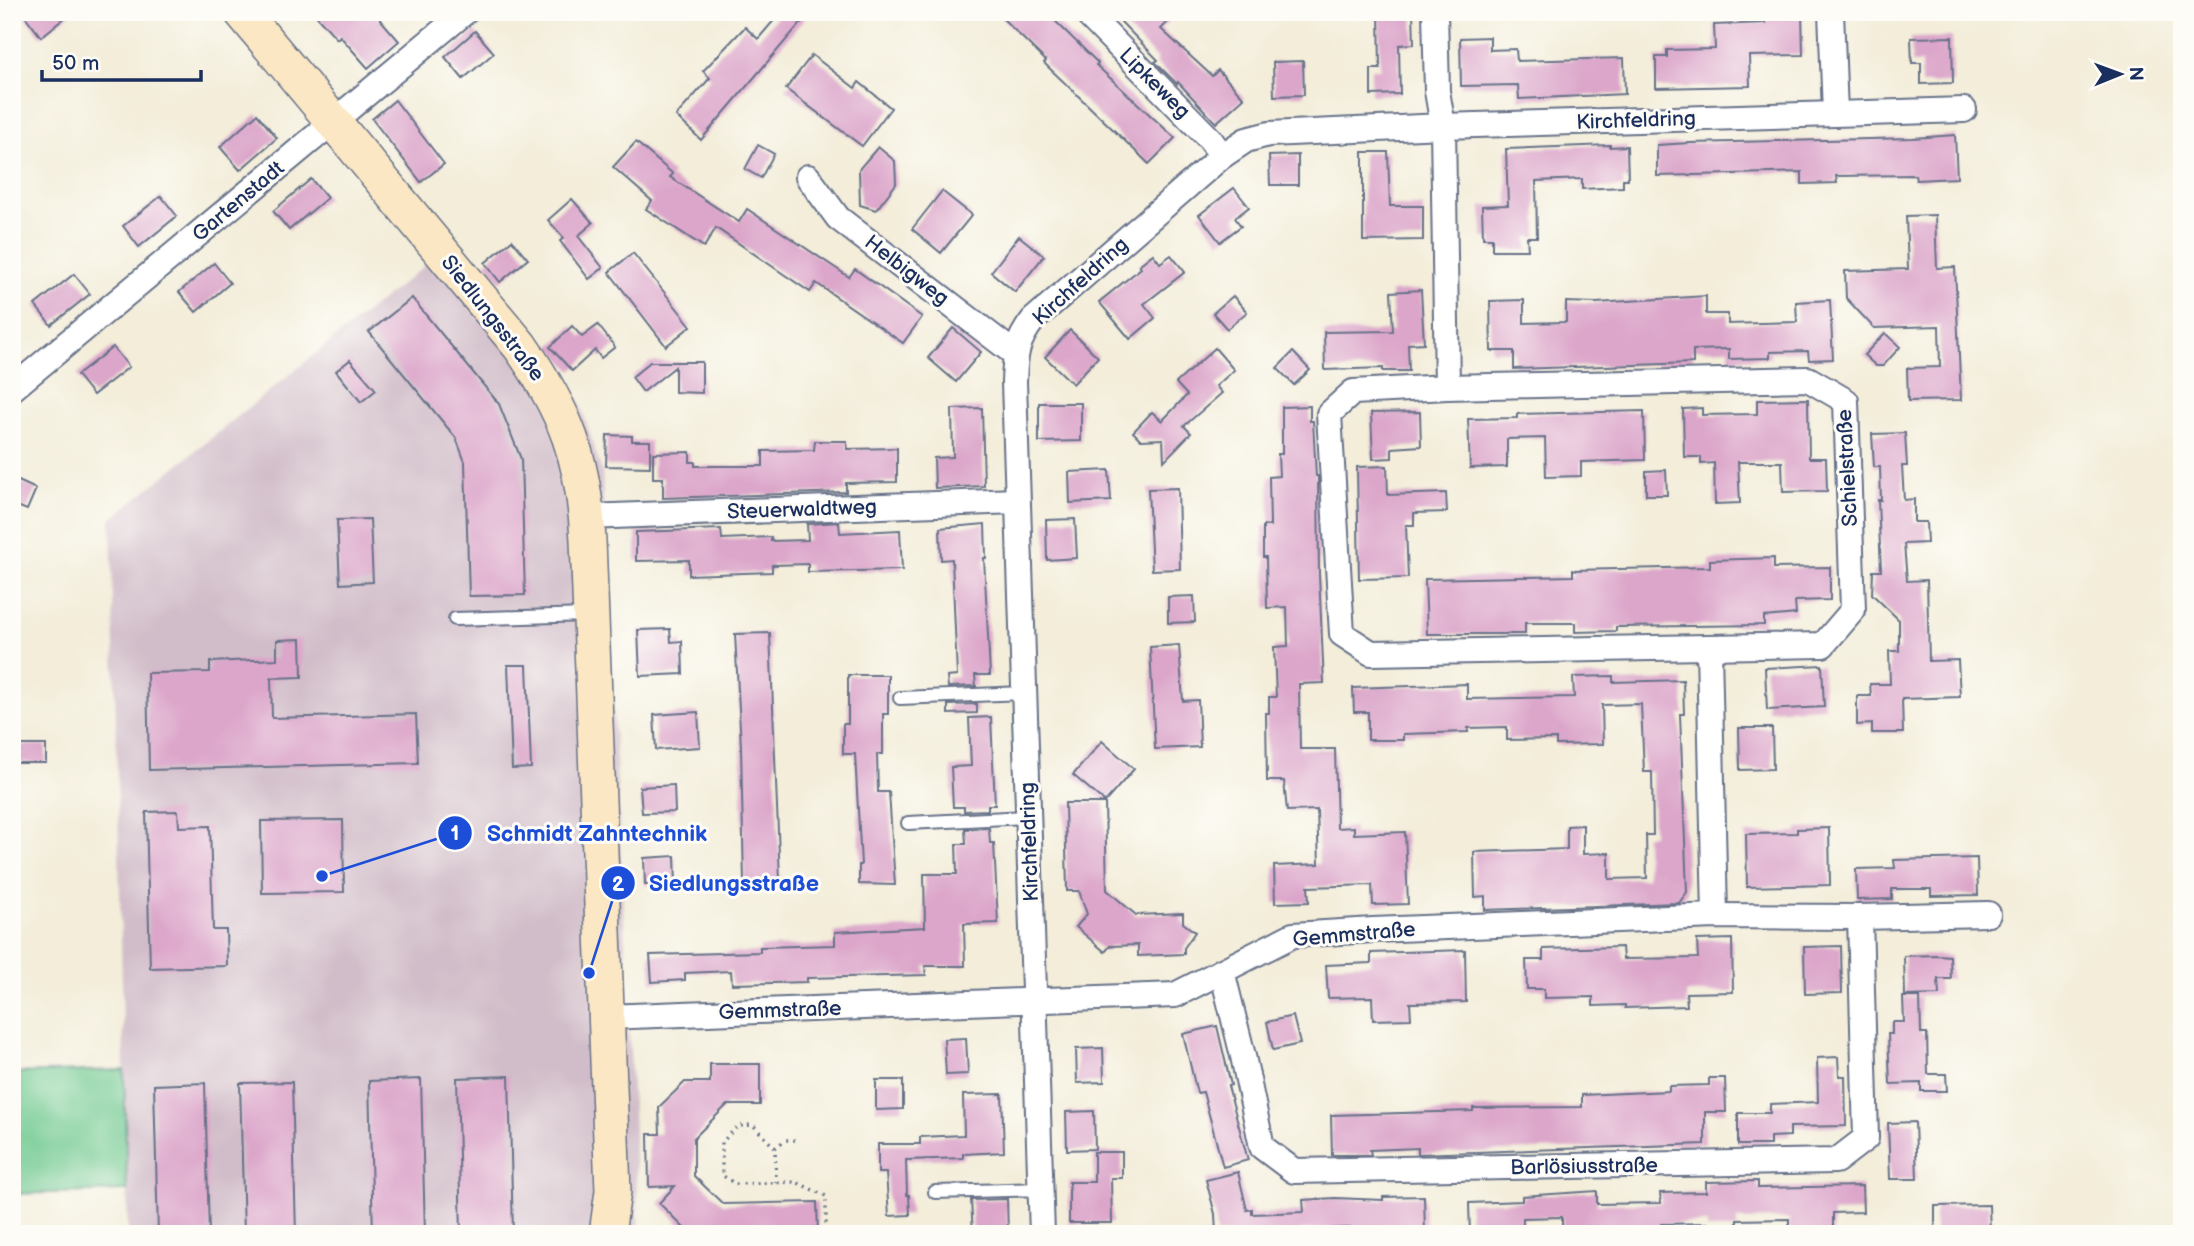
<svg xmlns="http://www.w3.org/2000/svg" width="2194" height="1246" viewBox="0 0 2194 1246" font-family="'Balsamiq Sans',sans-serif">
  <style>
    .industrial { fill: #d1bdc9 }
    .green { fill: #70c990; stroke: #467c77; stroke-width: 2 }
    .building { fill: #dca6ca }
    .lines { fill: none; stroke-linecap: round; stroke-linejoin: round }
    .lane-casing { stroke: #677289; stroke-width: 16 }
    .street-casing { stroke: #677289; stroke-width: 28 }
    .secondary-casing { stroke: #677289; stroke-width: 38 }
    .path { stroke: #677289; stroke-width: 3.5; stroke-dasharray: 2 5; stroke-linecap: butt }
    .lane { stroke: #fff; stroke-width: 12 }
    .street { stroke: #fff; stroke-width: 24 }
    .secondary { stroke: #fbe7c3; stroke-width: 35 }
    .labels { text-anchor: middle; stroke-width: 6; stroke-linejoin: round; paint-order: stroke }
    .street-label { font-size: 21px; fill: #1b2f5e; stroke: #fdfcf7 }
    .leader { fill: none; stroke: #1d4ed8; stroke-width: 2.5 }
    .callout-dot { fill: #1d4ed8; stroke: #fdfcf7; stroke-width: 2.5 }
    .mark-label { font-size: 21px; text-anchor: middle; font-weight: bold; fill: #fff }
    .callout-label { font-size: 23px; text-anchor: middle; font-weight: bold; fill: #1d4ed8; stroke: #fdfcf7; stroke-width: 6; stroke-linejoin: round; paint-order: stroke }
  </style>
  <rect width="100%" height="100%" fill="#fdfcf7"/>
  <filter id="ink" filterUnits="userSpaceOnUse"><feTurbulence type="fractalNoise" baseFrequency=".0143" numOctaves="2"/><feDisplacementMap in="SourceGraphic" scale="14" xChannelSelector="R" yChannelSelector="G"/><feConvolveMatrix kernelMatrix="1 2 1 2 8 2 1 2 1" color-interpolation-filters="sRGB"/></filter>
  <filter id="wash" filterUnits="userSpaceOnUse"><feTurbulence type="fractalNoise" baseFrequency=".00686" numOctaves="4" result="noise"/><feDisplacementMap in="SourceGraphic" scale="28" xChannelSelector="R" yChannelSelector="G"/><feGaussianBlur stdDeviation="1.57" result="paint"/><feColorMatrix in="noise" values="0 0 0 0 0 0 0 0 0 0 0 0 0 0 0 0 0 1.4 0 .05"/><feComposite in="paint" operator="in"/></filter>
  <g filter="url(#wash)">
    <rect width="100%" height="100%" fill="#f3edd9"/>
    <polygon class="industrial" points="450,245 579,399 602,472 639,1234 128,1234 111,519"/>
    <polygon class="green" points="124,1070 127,1191 12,1194 12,1073"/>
    <g id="blocks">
      <g class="building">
        <polygon points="22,12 72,12 41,37"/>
        <polygon points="313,12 374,12 399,41 368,68 340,36 337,39"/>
        <polygon points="781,12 810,12 701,140 676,116 710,78 703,71 745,27 758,39"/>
        <polygon points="996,12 1046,12 1098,63 1096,65 1175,138 1149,164 1071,89 1044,63 1046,61"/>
        <polygon points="1131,12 1160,12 1169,21 1161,29 1212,76 1218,70 1244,98 1216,123 1178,82 1177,84 1155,62 1158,60 1121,22"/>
        <polygon points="1413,12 1414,44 1399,45 1400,94 1371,95 1371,69 1380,69 1379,13"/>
        <polygon points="1765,12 1802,12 1803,55 1749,56 1750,86 1656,88 1656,57 1667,57 1667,50 1715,49 1714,25 1765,23"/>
        <polygon points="475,31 494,53 463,79 445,57"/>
        <polygon points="1490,37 1490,50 1516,49 1517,61 1624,58 1625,94 1519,99 1518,85 1461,86 1460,38"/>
        <polygon points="1952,37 1953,83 1921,84 1921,63 1912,63 1911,38"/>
        <polygon points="812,55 855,88 859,82 891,108 862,146 786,89"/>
        <polygon points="1303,61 1304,95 1274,96 1273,62"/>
        <polygon points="395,100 444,164 421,182 372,119"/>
        <polygon points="257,114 277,138 240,170 220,147"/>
        <polygon points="1955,135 1957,178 1916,180 1915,175 1836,176 1837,183 1802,184 1802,172 1657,176 1657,145 1690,143 1913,138"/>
        <polygon points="636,142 673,174 670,177 739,222 747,209 849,277 855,269 922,317 903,343 816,283 810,292 716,228 704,247 646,209 652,201 613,167"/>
        <polygon points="758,145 774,154 761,178 745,169"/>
        <polygon points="1610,145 1610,147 1627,146 1628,179 1623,179 1623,187 1582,189 1582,179 1536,181 1537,237 1527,237 1528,250 1492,250 1492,238 1483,238 1482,206 1508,205 1506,149"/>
        <polygon points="878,147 895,161 896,184 876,210 860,205 859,169"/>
        <polygon points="1363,152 1388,152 1390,206 1423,206 1423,240 1363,241"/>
        <polygon points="1298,155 1298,185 1270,185 1269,156"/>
        <polygon points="311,179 327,198 289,230 273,211"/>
        <polygon points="1234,188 1249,207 1235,218 1241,226 1220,242 1199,215"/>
        <polygon points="942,191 972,215 941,253 912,229"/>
        <polygon points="161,196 177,216 139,247 123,226"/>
        <polygon points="572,199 593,223 578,236 603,268 589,279 560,241 564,238 548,220"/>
        <polygon points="1935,215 1937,268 1955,267 1961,400 1908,401 1907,368 1940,367 1939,326 1874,328 1846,298 1845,271 1908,269 1906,216"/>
        <polygon points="1019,236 1044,256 1015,292 991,272"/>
        <polygon points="512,240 528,259 500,282 485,263"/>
        <polygon points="633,253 691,326 666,346 609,272"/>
        <polygon points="1153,254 1160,263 1171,255 1185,272 1144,304 1155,318 1130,339 1099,302 1141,268 1139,265"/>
        <polygon points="214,263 230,283 196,312 179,292"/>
        <polygon points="74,274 90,294 51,325 35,305"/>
        <polygon points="1421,290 1424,343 1408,344 1409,371 1383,371 1383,368 1325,370 1324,332 1393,331 1391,292"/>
        <polygon points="1233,296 1247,312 1227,329 1213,313"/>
        <polygon points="1706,296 1706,314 1728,314 1728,324 1797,322 1796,302 1830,300 1833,359 1809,360 1808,351 1770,352 1770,358 1729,359 1729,349 1693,350 1693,363 1514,369 1514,351 1491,351 1490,301 1524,300 1524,323 1566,322 1566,302 1596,303"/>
        <polygon points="412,298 499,404 521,459 525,595 469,596 465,462 456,438 369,332"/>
        <polygon points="598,325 615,347 601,358 595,350 572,371 550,347 572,326 582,337"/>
        <polygon points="953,328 981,352 956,382 928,358"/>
        <polygon points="1070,330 1098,357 1073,384 1045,357"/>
        <polygon points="1885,333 1900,347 1883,366 1876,366 1864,355"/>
        <polygon points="113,347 129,367 93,395 77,375"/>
        <polygon points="1215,348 1234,370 1216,386 1222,393 1184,426 1191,433 1164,461 1163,439 1141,440 1133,432 1152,412 1162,421 1187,395 1176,383"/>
        <polygon points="1293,352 1310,370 1294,385 1277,368"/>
        <polygon points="350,360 376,390 361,402 336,371"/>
        <polygon points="650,362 702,362 702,393 675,392 675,367 643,392 632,377"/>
        <polygon points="1808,399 1809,458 1826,458 1827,491 1783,492 1782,462 1738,462 1740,503 1715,504 1714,463 1701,464 1701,457 1684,457 1683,409 1702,408 1702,415 1757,414 1757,400"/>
        <polygon points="1039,403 1081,403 1081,441 1039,442"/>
        <polygon points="1310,406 1310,421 1313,421 1316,476 1318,476 1319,575 1324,683 1299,684 1300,749 1335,749 1337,828 1354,827 1354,834 1405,832 1408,904 1373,905 1372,885 1308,887 1309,902 1275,903 1274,866 1319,864 1317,810 1287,811 1284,781 1267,781 1266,713 1269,713 1269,697 1276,697 1274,647 1288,646 1287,607 1267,608 1266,557 1263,557 1263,526 1270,526 1269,477 1279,476 1278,454 1282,454 1282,407"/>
        <polygon points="982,408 984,486 935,488 934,458 953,457 952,409"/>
        <polygon points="1644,411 1645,460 1581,462 1581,476 1546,477 1545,438 1507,439 1507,467 1470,468 1468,419 1517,418 1517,414"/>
        <polygon points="1420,412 1421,446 1392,448 1392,458 1373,459 1371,413"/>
        <polygon points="1905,433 1907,466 1902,466 1904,500 1914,499 1914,522 1926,522 1927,543 1904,544 1907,581 1927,580 1929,661 1958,660 1960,697 1902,699 1903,733 1872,733 1872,724 1857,725 1857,696 1871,696 1870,684 1890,684 1889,651 1899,651 1899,620 1872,594 1873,571 1881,571 1878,500 1881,500 1880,467 1874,467 1872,434"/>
        <polygon points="607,435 632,436 632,441 650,441 650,467 606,466"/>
        <polygon points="815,441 847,441 847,449 897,448 897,482 846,483 846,492 663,498 663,478 653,478 653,453 690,452 690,462 695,462 695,466 763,466 763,451 814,450"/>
        <polygon points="1387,466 1388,495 1446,493 1447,512 1414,513 1414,525 1406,525 1408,578 1359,579 1357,467"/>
        <polygon points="1109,470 1111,501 1070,503 1069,472"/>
        <polygon points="1666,470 1667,495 1646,495 1646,471"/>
        <polygon points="12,478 36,489 27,510 12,504"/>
        <polygon points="1178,488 1180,569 1152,570 1148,489"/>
        <polygon points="370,519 373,582 340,584 337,520"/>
        <polygon points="1075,519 1077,558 1047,560 1046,520"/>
        <polygon points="839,522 840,533 900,530 902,570 808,572 808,564 772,565 772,572 689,575 689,560 636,561 636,532 721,529 722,539 771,537 771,541 808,540 807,524"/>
        <polygon points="985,524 986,558 984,558 990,675 975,675 976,686 948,687 947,677 957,676 952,559 941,560 940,528"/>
        <polygon points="1774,558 1774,568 1830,567 1830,600 1795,601 1796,614 1764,617 1764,625 1616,627 1616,631 1575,632 1575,623 1525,623 1525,634 1427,634 1425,579 1573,576 1573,570 1710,567 1710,560"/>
        <polygon points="1194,596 1195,622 1168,623 1168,597"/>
        <polygon points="670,629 671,642 682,641 683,674 640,676 638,630"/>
        <polygon points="770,633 780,881 744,883 741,747 735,634"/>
        <polygon points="301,639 302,677 271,678 272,718 416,714 418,763 149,770 147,673 210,672 210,662 277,659 277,640"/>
        <polygon points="1179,645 1183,701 1198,700 1200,747 1155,749 1150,647"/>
        <polygon points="508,665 527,665 531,768 512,769"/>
        <polygon points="1822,665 1824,707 1767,710 1765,668"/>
        <polygon points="848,675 888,675 888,714 883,714 883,754 877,754 878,792 889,792 895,885 859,884 859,865 861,865 855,754 843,754 843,724 848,724"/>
        <polygon points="1613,676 1613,682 1683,680 1684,714 1680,714 1687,892 1679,903 1485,910 1485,896 1475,897 1474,852 1567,849 1567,826 1583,825 1583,854 1609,853 1609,879 1647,878 1646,835 1653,835 1652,772 1644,772 1641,704 1602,705 1603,744 1556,745 1556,739 1507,740 1507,727 1468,728 1468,732 1403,734 1403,740 1368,740 1368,712 1354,712 1353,688 1467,684 1467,699 1574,697 1573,677"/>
        <polygon points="977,704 977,713 948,714 948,705"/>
        <polygon points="698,712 700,747 656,750 654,715"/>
        <polygon points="991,717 995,805 988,805 988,810 964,811 964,807 953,807 951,767 971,766 969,718"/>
        <polygon points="1739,728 1772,728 1773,769 1740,770"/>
        <polygon points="1102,741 1134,769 1105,802 1073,775"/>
        <rect x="12" y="745" width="34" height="18"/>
        <polygon points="674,785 675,812 642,813 640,787"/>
        <polygon points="1065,803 1105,803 1107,890 1136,915 1183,913 1183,923 1195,932 1184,948 1184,954 1138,956 1138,945 1110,946 1105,952 1076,927 1087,914 1079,891 1067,891"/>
        <polygon points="178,811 179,827 210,826 213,930 226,930 227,966 150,968 146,812"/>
        <polygon points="343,820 344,892 262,893 261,821"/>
        <polygon points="989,828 990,843 994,843 998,923 964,924 965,966 925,966 926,975 807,978 807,982 732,984 731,971 685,973 685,980 652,982 650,955 760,952 760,947 835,945 835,932 925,927 924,874 957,874 956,844 966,844 965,829"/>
        <polygon points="1829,828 1830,885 1747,887 1746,834 1797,833 1797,829"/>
        <polygon points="675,856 676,884 645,885 644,858"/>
        <polygon points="1977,858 1978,895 1931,896 1931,889 1892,889 1892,899 1857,900 1856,869 1895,868 1894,860"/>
        <polygon points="1732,939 1733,992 1686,993 1687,1006 1625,1008 1625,1005 1593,1006 1593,997 1544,998 1544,989 1527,989 1526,960 1543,960 1543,949 1622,947 1623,959 1698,958 1697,940"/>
        <polygon points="1841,946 1842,993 1805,994 1804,947"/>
        <polygon points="1465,950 1466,1002 1410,1003 1411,1019 1373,1020 1372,997 1328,998 1326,965 1371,963 1371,953"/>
        <polygon points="1938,955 1950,956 1951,979 1938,979 1939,995 1905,996 1904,956"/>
        <polygon points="1903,997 1920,997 1921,1033 1927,1033 1928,1074 1946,1074 1947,1091 1921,1091 1921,1083 1890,1084 1888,1034 1892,1034 1892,1022 1904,1022"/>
        <polygon points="1293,1016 1300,1044 1273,1050 1267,1022"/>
        <polygon points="1217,1026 1231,1085 1228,1086 1248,1160 1223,1167 1203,1092 1197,1093 1183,1034"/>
        <polygon points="966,1038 968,1074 946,1075 944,1039"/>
        <polygon points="1103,1048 1104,1082 1077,1083 1076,1049"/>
        <polygon points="1838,1057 1839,1076 1845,1076 1846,1126 1790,1127 1790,1136 1770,1137 1770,1145 1738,1145 1738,1113 1770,1113 1770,1104 1818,1102 1817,1058"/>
        <polygon points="710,1064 760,1064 760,1105 727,1105 694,1138 694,1176 723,1204 817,1202 818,1234 690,1234 659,1203 675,1186 649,1187 648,1134 660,1134 659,1107 685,1082 710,1082"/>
        <polygon points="509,1076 513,1234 461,1234 457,1078"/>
        <polygon points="1709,1078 1725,1078 1726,1112 1705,1112 1705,1144 1418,1154 1418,1148 1370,1150 1371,1155 1332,1155 1331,1115 1473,1111 1473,1108 1582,1107 1582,1095 1669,1091 1669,1086 1709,1085"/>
        <polygon points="421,1079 425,1234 373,1234 369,1081"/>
        <polygon points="876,1080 903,1080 903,1109 876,1110"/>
        <polygon points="292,1082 296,1234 244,1234 240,1083"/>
        <polygon points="205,1083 209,1234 158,1234 154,1085"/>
        <polygon points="1002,1094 1004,1152 963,1154 963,1158 906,1160 907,1195 909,1195 910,1215 889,1216 886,1173 878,1173 878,1144 920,1144 920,1137 964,1135 963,1095"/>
        <polygon points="1094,1111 1095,1149 1067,1150 1066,1112"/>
        <polygon points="1915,1122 1917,1179 1890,1179 1888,1123"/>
        <polygon points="1094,1152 1122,1152 1122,1178 1111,1178 1112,1223 1069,1223 1069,1182 1094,1182"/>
        <polygon points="1238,1172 1247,1210 1252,1209 1252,1214 1304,1212 1303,1200 1335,1198 1383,1200 1383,1197 1424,1196 1425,1234 1384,1234 1383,1228 1344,1228 1297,1231 1297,1234 1216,1234 1215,1214 1206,1180"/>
        <polygon points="1758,1181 1758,1188 1862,1186 1863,1212 1833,1213 1833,1234 1789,1234 1789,1219 1737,1220 1737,1229 1707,1229 1707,1223 1661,1224 1661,1234 1562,1234 1562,1217 1523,1218 1523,1234 1470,1234 1469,1203 1522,1201 1522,1196 1597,1191 1597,1204 1661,1203 1660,1193 1706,1192 1706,1182"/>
        <polygon points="1007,1199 1008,1234 973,1234 971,1200"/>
        <polygon points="1989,1205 1990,1234 1935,1234 1935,1206"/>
      </g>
    </g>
  </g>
  <g filter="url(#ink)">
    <use href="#blocks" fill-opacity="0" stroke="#677289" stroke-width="2"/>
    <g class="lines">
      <g class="lane-casing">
        <g id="lane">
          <polyline points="455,619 587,615"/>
          <polyline points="900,698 1024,693"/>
          <polyline points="908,823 1028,817"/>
          <polyline points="935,1192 1041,1189"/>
        </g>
      </g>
      <g class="street-casing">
        <g id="street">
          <polyline points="1085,12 1210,139 1222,156"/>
          <polyline points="1435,12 1437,91 1443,126 1447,387 1808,379 1846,401 1853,610 1823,645 1371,653 1342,634 1329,414 1353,392 1447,387"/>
          <polyline points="1831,12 1835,113"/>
          <polyline points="808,177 838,218 1015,354"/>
          <polyline points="12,389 465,12"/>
          <polyline points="587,517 1017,501"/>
          <polyline points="1709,649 1715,916"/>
          <polyline points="1222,971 1243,1056 1262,1147 1294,1171 1836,1161 1866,1138 1860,917"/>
          <polyline points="606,1017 1175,995 1293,935 1373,930 1715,916 1860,917 1988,914"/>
          <path d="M1042 1234 1014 382C1015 355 1016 342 1033 320L1222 156 1246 140 1269 134 1443 126 1964 110"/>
        </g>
      </g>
      <g class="secondary-casing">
        <path id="secondary" d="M242 12 520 346C566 412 584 459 588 540L613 1191 607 1234"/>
      </g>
      <g class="path">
        <polyline points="775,1148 753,1125 738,1126 722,1142 722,1175 735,1184 796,1182 826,1196 826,1234"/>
        <polyline points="776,1183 775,1148 785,1140 795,1140"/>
      </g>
      <use href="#lane" class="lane"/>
      <use href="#street" class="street"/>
      <use href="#secondary" class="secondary"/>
    </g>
  </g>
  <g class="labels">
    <g class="street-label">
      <text transform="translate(1155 83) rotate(45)" y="7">Lipkeweg</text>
      <text transform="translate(1636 120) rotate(-2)" y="7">Kirchfeldring</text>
      <text transform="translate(238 201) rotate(-40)" y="7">Gartenstadt</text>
      <text transform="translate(907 270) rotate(38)" y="7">Helbigweg</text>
      <text transform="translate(1080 281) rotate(-42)" y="7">Kirchfeldring</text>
      <text transform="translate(493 318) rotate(52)" y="7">Siedlungsstraße</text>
      <text transform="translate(1847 468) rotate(-93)" y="7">Schielstraße</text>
      <text transform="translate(802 509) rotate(-2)" y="7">Steuerwaldtweg</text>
      <text transform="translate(1029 842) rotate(-92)" y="7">Kirchfeldring</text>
      <text transform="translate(1354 934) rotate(-5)" y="7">Gemmstraße</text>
      <text transform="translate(780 1010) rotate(-2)" y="7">Gemmstraße</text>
      <text transform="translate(1584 1166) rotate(-1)" y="7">Barlösiusstraße</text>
    </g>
  </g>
  <path class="leader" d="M322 876L455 833M589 973L618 883"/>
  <g class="callout-dot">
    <circle cx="322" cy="876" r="7"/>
    <circle cx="589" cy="973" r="7"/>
    <circle cx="455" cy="833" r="18"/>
    <circle cx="618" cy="883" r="18"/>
  </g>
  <g class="mark-label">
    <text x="455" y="840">1</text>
    <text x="618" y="891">2</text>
  </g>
  <g class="callout-label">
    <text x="597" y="841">Schmidt Zahntechnik</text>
    <text x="734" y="891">Siedlungsstraße</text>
  </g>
  <rect width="2194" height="1246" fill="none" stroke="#fdfcf7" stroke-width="42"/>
  <g transform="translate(2120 74) rotate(89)" stroke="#fdfcf7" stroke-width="5" paint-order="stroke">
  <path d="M0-5L12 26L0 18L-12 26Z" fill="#1b2f5e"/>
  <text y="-10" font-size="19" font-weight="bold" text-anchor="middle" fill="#1b2f5e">N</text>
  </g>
  <path d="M42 70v10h159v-10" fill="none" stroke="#1b2f5e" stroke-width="3.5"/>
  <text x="52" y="70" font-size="21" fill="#1b2f5e" stroke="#fdfcf7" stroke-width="5" paint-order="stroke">50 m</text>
</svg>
